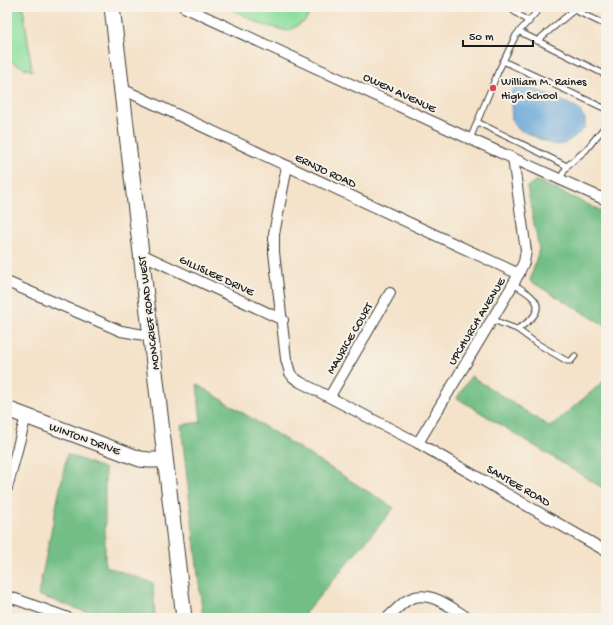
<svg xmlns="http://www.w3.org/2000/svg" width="613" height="625" viewBox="0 0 613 625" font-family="'Gochi Hand',sans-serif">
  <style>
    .green { fill: #8edf9f; stroke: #557e5e }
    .forest { fill: #72be86; stroke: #476d51 }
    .water { fill: #66a6d9; stroke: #41617a }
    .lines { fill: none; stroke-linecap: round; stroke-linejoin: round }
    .lane-casing { stroke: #3c3a36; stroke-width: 7 }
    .street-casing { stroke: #3c3a36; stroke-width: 12 }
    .secondary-casing { stroke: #3c3a36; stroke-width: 17 }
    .lane { stroke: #fff; stroke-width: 5 }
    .street { stroke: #fff; stroke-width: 10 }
    .secondary { stroke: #fff; stroke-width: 15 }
    .poi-dot { fill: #d1495b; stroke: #f7f3e8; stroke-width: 1.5 }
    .labels { text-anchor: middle; stroke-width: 4; stroke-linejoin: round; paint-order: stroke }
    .poi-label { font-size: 12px; fill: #1c1c1c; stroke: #f7f3e8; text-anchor: start }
    .street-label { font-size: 12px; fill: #1c1c1c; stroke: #f7f3e8 }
  </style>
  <rect width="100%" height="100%" fill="#f7f3e8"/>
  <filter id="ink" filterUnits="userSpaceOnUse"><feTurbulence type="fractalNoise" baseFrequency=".025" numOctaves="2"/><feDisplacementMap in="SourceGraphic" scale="8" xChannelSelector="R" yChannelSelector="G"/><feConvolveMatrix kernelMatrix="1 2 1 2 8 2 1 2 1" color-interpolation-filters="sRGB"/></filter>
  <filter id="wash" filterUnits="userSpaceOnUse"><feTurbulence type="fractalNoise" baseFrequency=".012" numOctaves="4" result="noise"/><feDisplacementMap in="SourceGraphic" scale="16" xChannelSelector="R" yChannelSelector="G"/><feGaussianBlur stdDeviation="0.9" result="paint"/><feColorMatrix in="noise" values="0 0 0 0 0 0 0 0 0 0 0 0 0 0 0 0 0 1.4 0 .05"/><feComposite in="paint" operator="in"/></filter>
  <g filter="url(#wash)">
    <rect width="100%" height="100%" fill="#f4e2c9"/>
    <g class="green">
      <polygon points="7,7 23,7 32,71 7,60"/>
      <polygon points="232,7 314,7 305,21 288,31 260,24 234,10"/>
    </g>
    <g class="forest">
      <polygon points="536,180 606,213 606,326 530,281 539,249 527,187"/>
      <polygon points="606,372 606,490 457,398 471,376 550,427 604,381"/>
      <polygon points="197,384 394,508 301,618 203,618 181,425 201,422"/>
      <polygon points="67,454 105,469 105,566 153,583 155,618 103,618 38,595"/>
    </g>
    <polygon class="water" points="518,86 528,86 578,108 585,119 585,127 582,131 564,144 559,145 551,144 518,129 514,125 512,119 510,94 513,89"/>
  </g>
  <g filter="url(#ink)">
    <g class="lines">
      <g class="lane-casing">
        <g id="lane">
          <polyline points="508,7 529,22"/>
          <polyline points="520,32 606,75"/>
          <polyline points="537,41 574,10 606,25"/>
          <polyline points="503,61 606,109"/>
          <polyline points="477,122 567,166"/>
          <polyline points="470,139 498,72 516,35 541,7"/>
          <polyline points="560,179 567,166 586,150 606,125"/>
          <path d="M492 319 503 324 517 329C528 323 546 310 532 297 527 292 520 288 513 284"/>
          <polyline points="517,329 536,343 567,361 571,361 575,356"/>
        </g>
      </g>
      <g class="street-casing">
        <g id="street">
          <polyline points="184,7 470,139 606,200"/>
          <polyline points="122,89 519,274"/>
          <polyline points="287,166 274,234 274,252 286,359 290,373 293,377 300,382 418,443 606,551"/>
          <polyline points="141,254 283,320"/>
          <polyline points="7,282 121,331 150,336"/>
          <polyline points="330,396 390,293"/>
          <polyline points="418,443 515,281 524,262 526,251 513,158"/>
          <polyline points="7,488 26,416"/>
          <polyline points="7,596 68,618"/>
          <path d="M387 618C393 613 399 606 406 601 427 587 450 607 468 618"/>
        </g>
      </g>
      <g class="secondary-casing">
        <g id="secondary">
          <polyline points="112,7 184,618"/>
          <polyline points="7,409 140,459 149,460 165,460"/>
        </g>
      </g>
      <use href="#lane" class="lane"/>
      <use href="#street" class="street"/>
      <use href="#secondary" class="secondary"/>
    </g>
  </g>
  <circle class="poi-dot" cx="493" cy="88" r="4"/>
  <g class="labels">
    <g class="poi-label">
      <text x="501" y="85">William M. Raines<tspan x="501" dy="14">High School</tspan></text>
    </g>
    <g class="street-label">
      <text transform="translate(400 92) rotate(25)" y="4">OWEN AVENUE</text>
      <text transform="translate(326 170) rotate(25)" y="4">ERNJO ROAD</text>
      <text transform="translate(217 275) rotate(25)" y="4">GILLISLEE DRIVE</text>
      <text transform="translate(148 313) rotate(-97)" y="4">MONCRIEF ROAD WEST</text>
      <text transform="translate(476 321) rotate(-59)" y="4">UPCHURCH AVENUE</text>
      <text transform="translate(349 338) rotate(-60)" y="4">MAURICE COURT</text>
      <text transform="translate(85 438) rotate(20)" y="4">WINTON DRIVE</text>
      <text transform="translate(519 485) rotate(30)" y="4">SANTEE ROAD</text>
    </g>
  </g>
  <rect width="613" height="625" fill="none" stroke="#f7f3e8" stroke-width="24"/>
  <path d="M463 40v6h70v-6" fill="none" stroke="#1c1c1c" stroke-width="2"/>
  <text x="469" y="40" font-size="12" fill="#1c1c1c" stroke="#f7f3e8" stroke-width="3" paint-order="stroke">50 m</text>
</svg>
